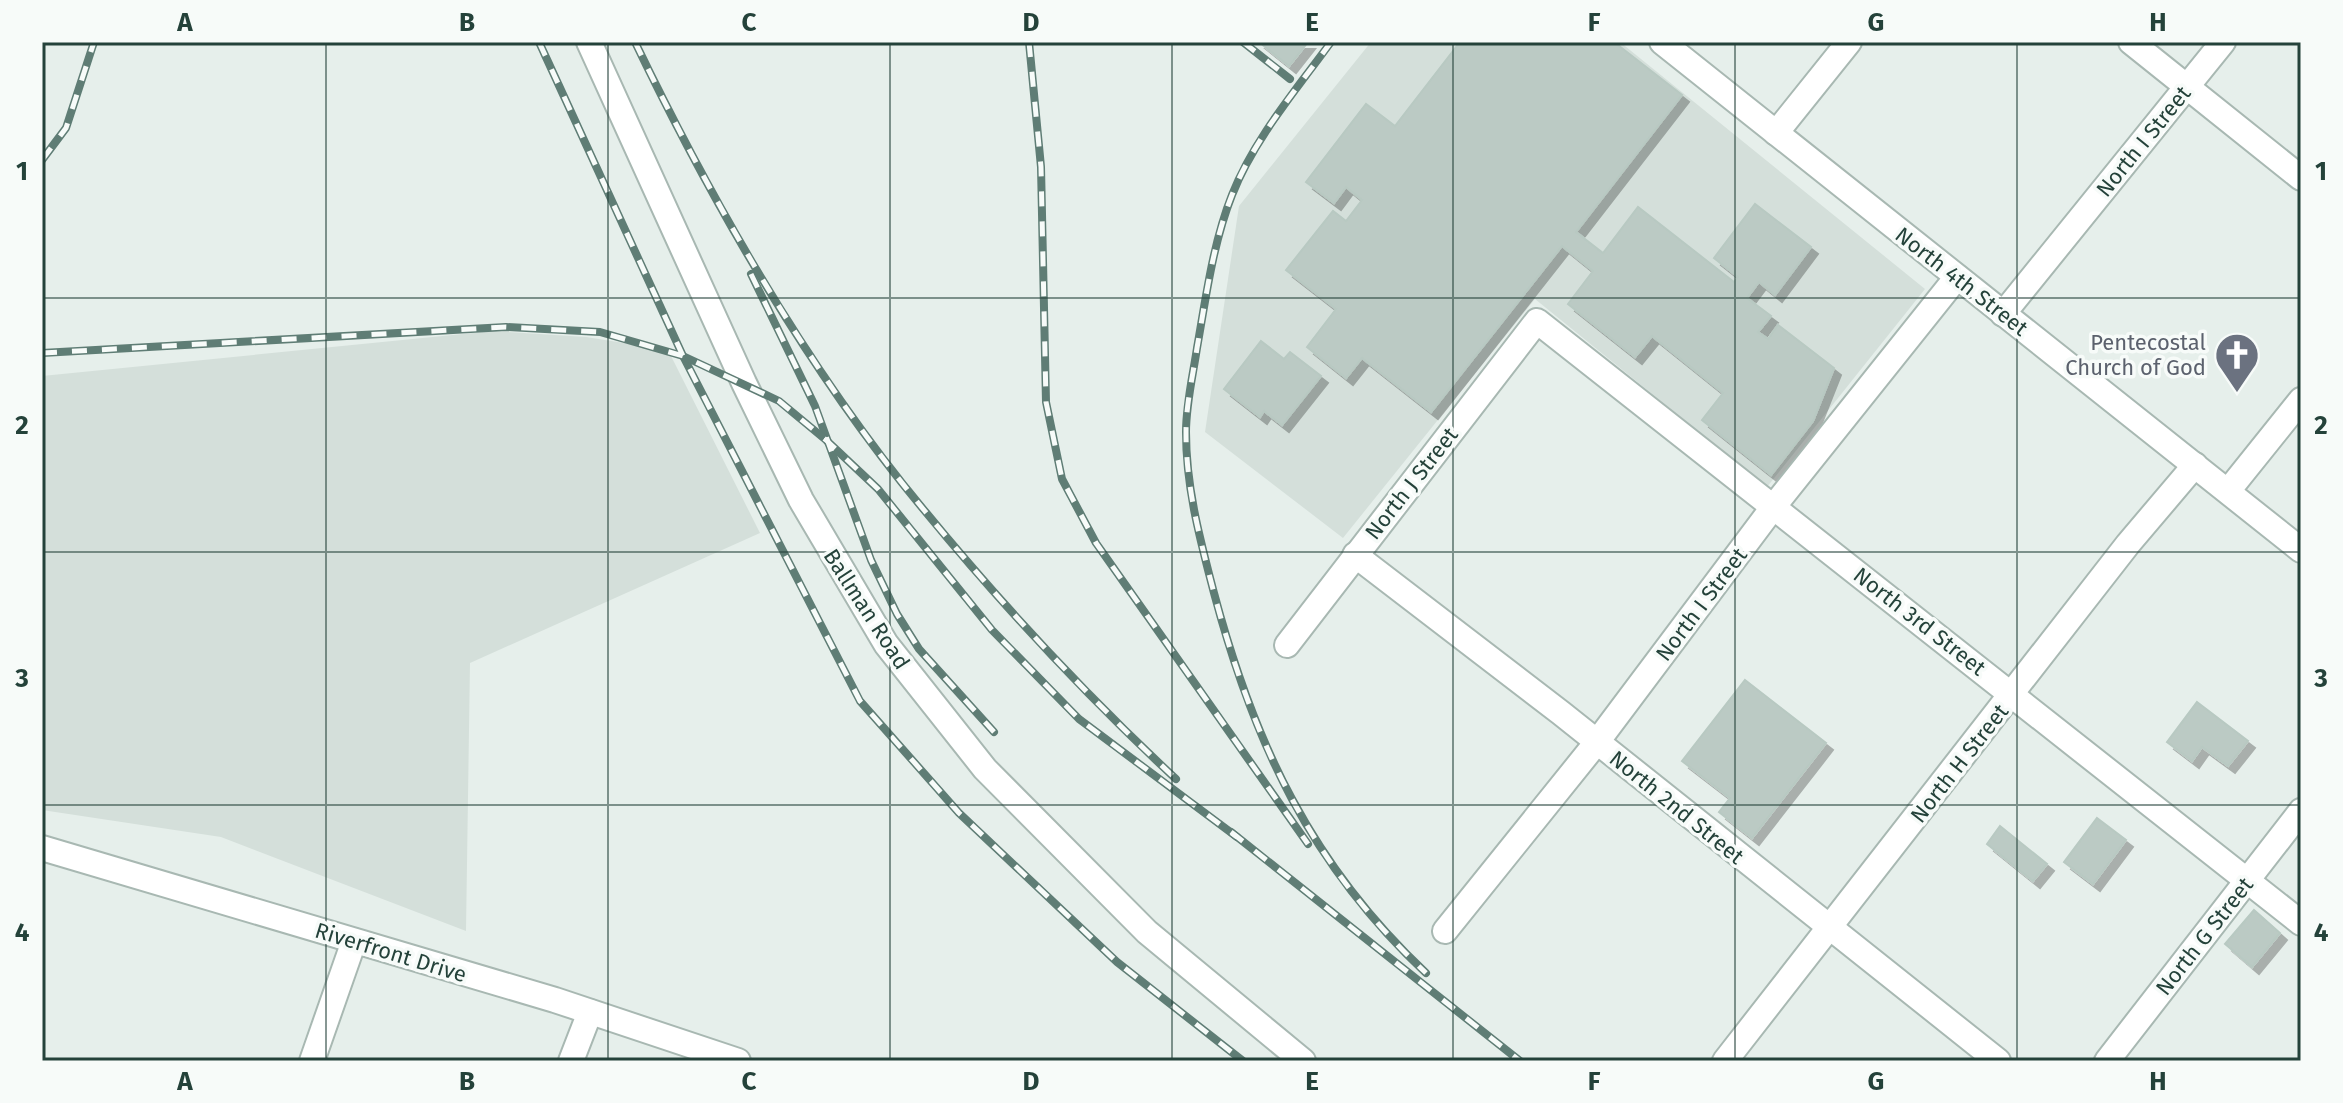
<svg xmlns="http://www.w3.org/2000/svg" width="2343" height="1103" viewBox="0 0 2343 1103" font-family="'Fira Sans',sans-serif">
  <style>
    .built { fill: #d4dfda }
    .building { fill: #bbcac4; stroke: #b8c9c2; stroke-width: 2; filter: url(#shadow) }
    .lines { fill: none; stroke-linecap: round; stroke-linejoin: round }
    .minor-casing { stroke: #a8b8b2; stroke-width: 28 }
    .minor { stroke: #fff; stroke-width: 24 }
    .rail-casing { stroke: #5f7d75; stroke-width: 8 }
    .rail { stroke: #f7fbf9; stroke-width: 5; stroke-dasharray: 15; stroke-linecap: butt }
    .grid { fill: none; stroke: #24423a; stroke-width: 2; stroke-opacity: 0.55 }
    .labels { text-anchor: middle; stroke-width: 7; stroke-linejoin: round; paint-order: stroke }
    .street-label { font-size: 22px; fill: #24423a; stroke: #f7fbf9 }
    .worship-label { font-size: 22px; fill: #5b616d; stroke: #f7fbf9; text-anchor: end }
    .neatline { fill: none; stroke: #24423a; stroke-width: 3 }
    .grid-label { font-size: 26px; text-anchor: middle; font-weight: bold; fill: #24423a }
  </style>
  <defs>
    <filter id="shadow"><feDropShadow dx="7" dy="7" stdDeviation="0" flood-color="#0004"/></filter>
  </defs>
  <rect width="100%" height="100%" fill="#e6efeb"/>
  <g class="built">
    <polygon points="1371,42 1620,42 1925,289 1767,487 1535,299 1343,538 1205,432 1239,206"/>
    <polygon points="493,331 586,337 668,350 760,533 470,663 466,931 221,837 42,810 42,376"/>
  </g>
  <g class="building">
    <polygon points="1259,42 1308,42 1289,66"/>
    <polygon points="1460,42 1614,42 1682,95 1576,232 1603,253 1638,207 1734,282 1738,277 1714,258 1755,204 1811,247 1775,295 1759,282 1747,298 1771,316 1758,332 1768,339 1778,325 1834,368 1813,421 1771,475 1702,420 1723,393 1652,336 1635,357 1568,304 1593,271 1562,246 1431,412 1362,358 1346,378 1307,347 1336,309 1286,270 1333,211 1346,221 1362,200 1346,187 1334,203 1306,182 1366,104 1395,126"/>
    <polygon points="1261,341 1284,359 1290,352 1321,376 1282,425 1264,411 1260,417 1224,389"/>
    <polygon points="1745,680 1826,743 1752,838 1719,812 1730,798 1682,761"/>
    <polygon points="2197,702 2248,741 2228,766 2202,747 2192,761 2167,742"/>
    <polygon points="2097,818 2126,840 2093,884 2064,862"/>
    <polygon points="2000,826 2047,864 2033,881 1987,844"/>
    <polygon points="2254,910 2280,933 2252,967 2225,944"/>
  </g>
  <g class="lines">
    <g class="minor-casing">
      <g id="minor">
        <polyline points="589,42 744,383 801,500 886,644 985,769 1147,932 1303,1061"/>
        <polyline points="1662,42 2301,550"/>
        <polyline points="2131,42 2301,178"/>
        <polyline points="1776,133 1849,42"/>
        <polyline points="2003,314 2223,42"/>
        <polyline points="2228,491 2301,400"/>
        <polyline points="1355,555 1561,713 1998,1061"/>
        <polyline points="1287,645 1537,321 2301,923"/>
        <polyline points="42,848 555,1000 738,1061"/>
        <polyline points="1445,931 1597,742 1774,506 1957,277"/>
        <polyline points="312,1061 354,941"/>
        <polyline points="571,1061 590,1012"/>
        <polyline points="1725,1061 2128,544 2195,465"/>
        <polyline points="2107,1061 2301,811"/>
      </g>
    </g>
    <use href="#minor" class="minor"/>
    <g class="rail-casing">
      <g id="rail">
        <polyline points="539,42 683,356 860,701 959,813 1117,962 1243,1061"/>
        <path d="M635 42C712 202 810 373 924 510 1002 605 1086 695 1176 779"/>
        <polyline points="1029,42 1041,167 1046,402 1062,479 1096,543 1308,844"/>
        <polyline points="1243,42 1290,79"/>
        <path d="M1331 42C1296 90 1254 139 1232 195 1213 243 1206 297 1197 348 1193 375 1186 404 1186 432 1186 488 1200 539 1214 593 1254 743 1311 865 1426 973"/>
        <polyline points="42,160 66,128 94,42"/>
        <polyline points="751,274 815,406 871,560 897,614 919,649 994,732"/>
        <polyline points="42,353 506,327 600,332 683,356 779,401 826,440 878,489 992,630 1079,719 1237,837"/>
        <polyline points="1231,832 1520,1061"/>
      </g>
    </g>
    <use href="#rail" class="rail"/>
  </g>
  <path class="grid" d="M326 42V1061M608 42V1061M890 42V1061M1172 42V1061M1453 42V1061M1735 42V1061M2017 42V1061M42 298H2301M42 552H2301M42 805H2301"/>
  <defs>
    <g id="church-pin" transform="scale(2.3)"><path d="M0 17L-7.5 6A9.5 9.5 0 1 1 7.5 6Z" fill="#6b7280" stroke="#f7fbf9"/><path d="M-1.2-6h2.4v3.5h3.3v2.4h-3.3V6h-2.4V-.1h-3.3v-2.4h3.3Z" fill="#fff"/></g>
  </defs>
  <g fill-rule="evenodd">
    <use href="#church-pin" x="2237" y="355"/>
  </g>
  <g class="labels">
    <g class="street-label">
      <text transform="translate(2143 141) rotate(-51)" y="8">North I Street</text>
      <text transform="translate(1962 281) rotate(38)" y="8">North 4th Street</text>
      <text transform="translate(1411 483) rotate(-52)" y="8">North J Street</text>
      <text transform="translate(1701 604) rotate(-53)" y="8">North I Street</text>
      <text transform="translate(867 609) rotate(57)" y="8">Ballman Road</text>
      <text transform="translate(1920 621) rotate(38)" y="8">North 3rd Street</text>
      <text transform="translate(1959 763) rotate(-52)" y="8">North H Street</text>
      <text transform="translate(1677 807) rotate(39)" y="8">North 2nd Street</text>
      <text transform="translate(2204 936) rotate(-52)" y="8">North G Street</text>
      <text transform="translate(391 952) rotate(17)" y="8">Riverfront Drive</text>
    </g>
    <g class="worship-label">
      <text x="2206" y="350">Pentecostal<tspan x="2206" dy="25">Church of God</tspan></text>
    </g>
  </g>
  <rect width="2343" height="1103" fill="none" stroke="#f7fbf9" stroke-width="88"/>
  <rect x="44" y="44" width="2255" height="1015" class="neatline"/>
  <g class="grid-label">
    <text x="185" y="31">A</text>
    <text x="467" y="31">B</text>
    <text x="749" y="31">C</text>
    <text x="1031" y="31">D</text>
    <text x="1312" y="31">E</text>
    <text x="1594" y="31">F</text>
    <text x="1876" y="31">G</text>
    <text x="2158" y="31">H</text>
    <text x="22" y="180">1</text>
    <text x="2321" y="180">1</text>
    <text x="22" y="434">2</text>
    <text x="2321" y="434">2</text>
    <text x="22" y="687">3</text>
    <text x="2321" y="687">3</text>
    <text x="22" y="941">4</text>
    <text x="2321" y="941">4</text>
    <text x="185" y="1090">A</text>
    <text x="467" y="1090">B</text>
    <text x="749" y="1090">C</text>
    <text x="1031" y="1090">D</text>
    <text x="1312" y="1090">E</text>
    <text x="1594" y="1090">F</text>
    <text x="1876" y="1090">G</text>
    <text x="2158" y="1090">H</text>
  </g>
</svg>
